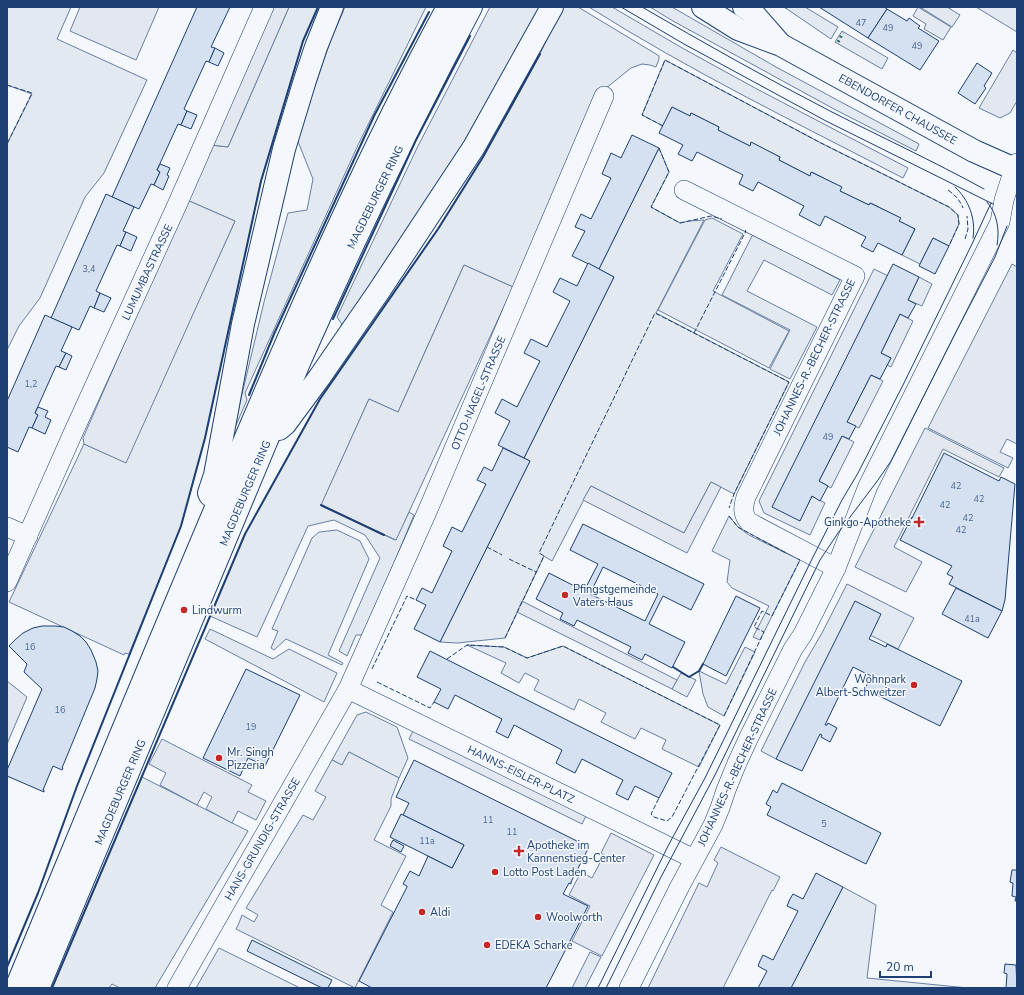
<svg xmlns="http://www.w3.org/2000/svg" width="1024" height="995" viewBox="0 0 1024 995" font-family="'Nunito Sans',sans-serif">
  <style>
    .green { fill: #e3e9f0; stroke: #687fa3 }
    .parking { fill: #e3e8f0; stroke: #687fa3 }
    .building { fill: #d5e0f0; stroke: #1d3f73; fill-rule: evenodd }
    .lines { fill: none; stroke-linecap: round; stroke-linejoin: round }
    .minor-casing { stroke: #1d3f73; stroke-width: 20 }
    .major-casing { stroke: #1d3f73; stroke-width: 24 }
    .highway-casing { stroke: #1d3f73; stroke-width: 24 }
    .minor { stroke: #f4f7fb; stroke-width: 19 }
    .major { stroke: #f4f7fb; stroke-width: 22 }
    .highway { stroke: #f4f7fb; stroke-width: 22 }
    .tram { stroke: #1d3f73; stroke-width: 1 }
    .hedge { stroke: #2c6c60; stroke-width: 3; stroke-dasharray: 2 3; stroke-linecap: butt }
    .fence { stroke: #1d3f73; stroke-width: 1; stroke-dasharray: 5 2; stroke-linecap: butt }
    .wall { stroke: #1d3f73; stroke-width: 2 }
    .poi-dot { fill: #c62828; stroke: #f4f7fb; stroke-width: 1.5 }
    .labels { text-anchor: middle; stroke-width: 3; stroke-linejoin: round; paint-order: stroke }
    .number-label { font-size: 9px; fill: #4b6792 }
    .street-label { font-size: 11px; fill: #1d3f73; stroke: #f4f7fb }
    .poi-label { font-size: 11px; fill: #1d3f73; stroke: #f4f7fb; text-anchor: start }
  </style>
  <rect width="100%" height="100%" fill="#f4f7fb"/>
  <g class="green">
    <polygon points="7,7 71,7 57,39 147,80 104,173 85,197 40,298 19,326 7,350 7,144 32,94 7,85"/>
    <polygon points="289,7 318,7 303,41 261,181 205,438 181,526 129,654 125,653 124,655 9,602 84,444 125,462 235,221 187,200 211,145 228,147"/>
    <polygon points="345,7 426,7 358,145 245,393 247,400 233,432 264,302 288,213 307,210 313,179 297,139 331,39"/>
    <polygon points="490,7 542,7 467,141 343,326 337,317 417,148"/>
    <polygon points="562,7 578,7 656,54 659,56 659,59 656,67 650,65 642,64 631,68 600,93 513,287 464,265 398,412 369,399 321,506 395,540 409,512 414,515 364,635 356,635 347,656 339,651 380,558 365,535 334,520 308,526 257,637 210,616 245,534 320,399 438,229 483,157 512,106 540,54"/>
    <path d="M589 7H612L684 49 755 88 908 168 903 178C797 123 690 71 589 7Z"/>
    <polygon points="650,7 672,7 776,67 919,144 916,151 834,109 673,21"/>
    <polygon points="784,7 805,7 838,27 831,39"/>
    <polygon points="918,7 951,27 943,40 924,29 926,24 913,16"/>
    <polygon points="976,7 1017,7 1017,32"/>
    <polygon points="842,31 888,58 882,69 835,42"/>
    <polygon points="665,60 821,143 949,207 958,215 959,224 949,246 933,238 920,264 902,255 915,229 899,221 900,218 871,203 869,205 840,191 841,187 812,172 810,176 779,160 780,157 752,143 750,146 718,130 719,127 691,113 690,116 672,107 663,126 642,115"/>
    <polygon points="659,148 669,172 651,207 680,223 689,221 704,220 656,313 789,382 734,494 711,482 684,533 591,486 552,561 544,556 505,638 457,643 440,642 530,461 524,458 614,277 599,269"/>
    <polygon points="712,218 743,234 713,291 789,331 769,368 658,310 705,220"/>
    <polygon points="753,234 840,280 832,295 764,260 747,291 817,327 790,379 770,369 790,330 722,295"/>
    <polygon points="874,269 888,276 800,520 812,496 825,503 810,535 764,513 759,501"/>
    <polygon points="919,277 932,284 922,306 908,300"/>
    <polygon points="900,314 913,321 891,367 887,365 891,358 881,353"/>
    <polygon points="871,375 883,381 859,428 847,422"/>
    <polygon points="842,436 854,442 831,488 819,481"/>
    <polygon points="729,516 738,527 749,535 800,560 760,640 753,637 769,606 732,588 727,582 730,560 712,551"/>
    <polygon points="337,530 360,541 369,559 328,655 343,663 342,665 286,639 274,650 271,648 278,631 272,629 312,538 319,532"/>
    <polygon points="847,584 914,618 898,649 870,635 776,759 761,751 805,662 822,633"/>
    <polygon points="210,629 273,659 289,649 337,673 324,702 205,639"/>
    <polygon points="467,645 504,647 527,658 563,646 720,725 699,767 662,749 666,740 641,728 635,739 601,722 606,713 579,699 574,710 534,690 539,680 525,673 519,683 501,673 506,663"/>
    <polygon points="745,647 755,652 724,716 708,707 703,694 699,671 726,684"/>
    <polygon points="681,673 696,680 687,697 672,689"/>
    <polygon points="366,712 397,727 408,758 399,778 349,752 342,765 332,760 357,715"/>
    <polygon points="142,777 248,831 155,988 120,988 112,984 109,988 52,988"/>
    <polygon points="843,887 876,905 867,978 968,988 791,988"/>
    <polygon points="219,948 300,988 196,988"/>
    <polygon points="590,952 601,957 585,988 572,988"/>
  </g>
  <g class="parking">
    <polygon points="80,7 159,7 136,60 70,31"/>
    <polygon points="271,7 289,7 228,147 211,145"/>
    <polygon points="920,7 947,7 960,15 952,27"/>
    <polygon points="1013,50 1017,53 1017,101 1010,113 1000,118 979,108"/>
    <polygon points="187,200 235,221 126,463 84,444 83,438"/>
    <polygon points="1012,264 1017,267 1017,444 1007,439 1000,452 1013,458 1008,468 928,428"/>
    <polygon points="464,265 513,287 396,540 321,505 369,399 398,412"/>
    <polygon points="925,428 1004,468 999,477 943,449 894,547 922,562 906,592 855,567"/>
    <polygon points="711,482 721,487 687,553 583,500 591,486 684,533"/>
    <polygon points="522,601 677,680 672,689 517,612"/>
    <polygon points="7,681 27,697 7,744"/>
    <polygon points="417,723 590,808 582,824 409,739"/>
    <polygon points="162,739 252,785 248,792 266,801 256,820 238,811 232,823 206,809 212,797 204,792 197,805 160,785 166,773 149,764"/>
    <polygon points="349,752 399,778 391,799 391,806 374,840 406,856 381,905 393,912 355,988 236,929 239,923 242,915 254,922 258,915 246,908 303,815 313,820 326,797 315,791 332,760 342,765"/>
    <polygon points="611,833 654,855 602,956 572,941 590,906 569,895 581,872 592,878 604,855 601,853"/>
    <polygon points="721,847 780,877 773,891 772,890 723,988 648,988 699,883 707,887 718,863 714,860"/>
  </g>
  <g class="building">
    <polygon points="197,7 230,7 211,47 215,48 209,62 206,61 184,109 187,111 181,125 178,124 157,170 160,172 154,185 151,184 139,209 112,197"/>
    <polygon points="819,7 884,7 887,9 868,38"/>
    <polygon points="887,9 907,21 909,18 920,26 918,28 939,41 920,70 868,38"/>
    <polygon points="215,48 224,53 218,66 209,62"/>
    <polygon points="977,63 992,73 984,86 986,88 975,104 958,93"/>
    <polygon points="672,107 690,116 691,113 719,127 718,130 750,146 751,142 780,157 779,160 810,176 811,172 842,187 840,191 869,205 870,203 901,218 899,221 915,229 902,255 878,243 873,252 861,246 866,237 825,216 820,226 799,215 804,206 758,182 753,191 739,184 743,175 697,152 692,161 678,154 683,145 659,133"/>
    <polygon points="187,111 197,115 191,129 181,125"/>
    <polygon points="632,135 659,148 599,269 572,256 585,231 575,227 581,214 591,219 611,178 602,174 611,153 621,158"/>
    <polygon points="160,164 170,168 167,175 169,176 163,190 154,185 160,172 157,170"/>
    <polygon points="106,194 134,207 123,231 126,232 120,246 117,245 96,291 100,293 94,308 90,306 79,330 51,318"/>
    <polygon points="126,232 137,237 131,251 120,246"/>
    <polygon points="933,238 949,246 935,274 919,266"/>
    <polygon points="588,263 614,277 524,458 498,445 510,421 495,413 502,399 517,407 540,361 524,353 531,339 547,347 570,301 553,292 560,278 577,286"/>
    <polygon points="893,264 919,277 908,300 916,304 908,318 900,314 881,353 891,358 880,379 871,375 847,422 856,426 849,439 842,436 819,481 828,486 820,501 812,496 800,521 772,507"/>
    <polygon points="100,293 111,298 104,312 94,308"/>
    <polygon points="45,315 72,327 61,351 66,353 59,367 56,366 35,413 38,415 32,428 29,427 18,452 7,447 7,401"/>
    <polygon points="66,353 72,356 66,370 59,367"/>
    <polygon points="38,407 48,411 45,417 51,420 45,434 32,428 38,415 35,413"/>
    <polygon points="503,448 530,461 440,642 414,629 426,605 416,600 422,588 432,593 452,551 443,546 452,527 462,532 486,484 477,480 484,467 492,471"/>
    <polygon points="944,453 999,481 1001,477 1015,484 1005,600 1002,611 949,584 953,577 947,574 952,566 900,540 912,517 912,518"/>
    <path d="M583 524 704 584 691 610 663 596 649 624 685 642 672 668 645 654 642 660 628 653 631 647 577 620 574 626 560 619 563 613 536 599 549 573 584 591 598 564 570 550ZM603 567 658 594 645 621 590 594Z"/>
    <polygon points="956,588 1002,611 988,638 942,614"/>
    <polygon points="736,596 760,608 726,676 703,664"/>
    <polygon points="855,601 881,614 869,639 886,647 887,644 962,681 940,726 865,689 871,676 853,667 825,725 827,725 828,723 837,728 830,742 821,737 822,735 820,734 802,771 776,759"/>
    <polygon points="42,626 55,626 64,627 72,631 80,636 86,642 91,650 96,662 98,671 97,679 95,688 62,768 63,768 62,770 53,766 43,790 44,790 44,792 7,776 7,770 42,689 24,672 27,664 9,646 16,639 23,633 33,628"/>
    <polygon points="430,651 672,773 659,798 635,786 628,800 616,794 623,780 582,759 575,773 563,767 556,763 562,750 514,725 508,738 496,732 502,719 455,695 448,709 434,702 441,689 417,677"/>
    <polygon points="246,669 300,695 265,766 248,758 240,776 203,758"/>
    <polygon points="414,760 589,847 571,882 571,884 569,883 563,894 588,906 546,988 372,988 359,981 407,887 407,886 403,884 410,871 419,876 428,856 452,868 464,845 403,815 409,803 396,797"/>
    <polygon points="782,783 881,833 866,864 767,815 771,807 766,804 773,790 777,793"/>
    <polygon points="401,814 464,845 452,868 390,837"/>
    <polygon points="393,840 404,846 401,852 390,846"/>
    <polygon points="1012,870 1017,870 1017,901 1015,901 1016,897 1012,896 1013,883 1010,882"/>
    <polygon points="816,873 843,887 791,988 758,988 767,971 758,966 760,961 763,955 773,960 798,911 787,906 790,899 793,894 803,899"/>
    <polygon points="252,940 332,980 328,988 322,988 247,951"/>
    <polygon points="1005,964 1016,965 1017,988 1006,988 1007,974 1004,973"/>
  </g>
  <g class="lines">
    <g class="minor-casing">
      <g id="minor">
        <path d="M684 190 855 276 746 497C743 507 742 514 749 522L836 568"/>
        <polyline points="7,527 28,536"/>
        <polyline points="7,582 73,433 177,205 264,7"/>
        <polyline points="348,689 694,859"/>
        <polyline points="177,988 348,689 427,512 604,96"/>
        <polyline points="629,988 680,886 713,825 720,808 726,790 737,763 750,735 793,649 803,634 836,568 868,486 1000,222 1004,200 1014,169 1017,163"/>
      </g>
    </g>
    <g class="major-casing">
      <g id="major">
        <polyline points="703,7 738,29 781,45 974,151 1017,170"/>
        <polyline points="744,7 752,12 779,43"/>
      </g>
    </g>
    <g class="highway-casing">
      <g id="highway">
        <polyline points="279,429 285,424 319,378 379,291 474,147 552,7"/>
        <polyline points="210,495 209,493 215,475 243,324 284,149 305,80 316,47 332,7"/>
        <path d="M16 988C89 812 161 636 236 461 301 307 368 154 448 7"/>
        <path d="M38 988 301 358C354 239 410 122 471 7"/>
      </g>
    </g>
    <use href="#minor" class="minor"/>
    <use href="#major" class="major"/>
    <use href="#highway" class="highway"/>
    <g class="tram">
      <polyline points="621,7 684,44 826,121 993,204"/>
      <path d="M642 7C704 43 766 78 830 111 881 137 933 161 984 189"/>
      <path d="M955 187C969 200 976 219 973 238"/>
      <path d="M987 202C997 213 1000 230 997 245"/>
      <polyline points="598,988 668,846 705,778 813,557 842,500 858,473 903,385 972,244 991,203"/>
      <polyline points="606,988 661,877 715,775 820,560 838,533 878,480 891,461 956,332 995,257 1007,226"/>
    </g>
    <g class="hedge">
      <polyline points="785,8 786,7"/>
      <polyline points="838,42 843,33"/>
    </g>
    <g class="fence">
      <polyline points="7,85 32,93 7,144"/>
      <polyline points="663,126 642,115 665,60 821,143 949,207 958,215 959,224 949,246"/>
      <polyline points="659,148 669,172 651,207 680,223 711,216 722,219"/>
      <path d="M948 190C955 195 960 200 963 208"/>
      <polyline points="965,239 968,229 967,216"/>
      <polyline points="694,333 746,231 745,230"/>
      <polyline points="729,516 738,527 765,542 786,553"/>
      <polyline points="487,547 502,555"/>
      <polyline points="509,559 536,572"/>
      <polyline points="505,638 544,556 539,553 655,313 789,382 734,494 729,508"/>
      <polyline points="447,659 467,645 504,647 527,658 563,646 720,725 672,817 667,821 654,817 651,814 659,798"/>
      <polyline points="372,669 407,596 416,600"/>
      <polyline points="377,682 430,708 434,702"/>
      <polyline points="724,716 764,632 754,627 762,611 772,616 800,560 798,559"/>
    </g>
    <g class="wall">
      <polyline points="333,319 416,140 470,36"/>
      <polyline points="249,395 274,334 374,116 429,12"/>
      <polyline points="321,505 384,535"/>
      <polyline points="673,667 689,677 699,671 703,664"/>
      <polyline points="7,967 38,893 77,786 181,526 205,438 261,181 303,41 318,7"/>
      <polyline points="52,988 245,534 320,399 438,229 483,157 540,54"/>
    </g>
  </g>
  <g class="poi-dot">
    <path d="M917 516h4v4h4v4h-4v4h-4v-4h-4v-4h4z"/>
    <circle cx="565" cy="595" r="4"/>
    <circle cx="184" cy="610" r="4"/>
    <circle cx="914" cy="685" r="4"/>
    <circle cx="219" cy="758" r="4"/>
    <path d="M517 845h4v4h4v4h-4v4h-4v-4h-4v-4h4z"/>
    <circle cx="495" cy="872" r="4"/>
    <circle cx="422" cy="912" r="4"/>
    <circle cx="538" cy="917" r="4"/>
    <circle cx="487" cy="945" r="4"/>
  </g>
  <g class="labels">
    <g class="number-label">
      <text x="861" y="26">47</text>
      <text x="888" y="31">49</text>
      <text x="917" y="49">49</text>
      <text x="89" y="272">3,4</text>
      <text x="31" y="387">1,2</text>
      <text x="828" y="440">49</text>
      <text x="956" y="489">42</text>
      <text x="979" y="502">42</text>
      <text x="945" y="508">42</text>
      <text x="968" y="521">42</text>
      <text x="961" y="533">42</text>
      <text x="972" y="622">41a</text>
      <text x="30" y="650">16</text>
      <text x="60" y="713">16</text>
      <text x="251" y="730">19</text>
      <text x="488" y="823">11</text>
      <text x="824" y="827">5</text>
      <text x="512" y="835">11</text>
      <text x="427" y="844">11a</text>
    </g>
    <g class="street-label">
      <text transform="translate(898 109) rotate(29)" y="4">EBENDORFER CHAUSSEE</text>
      <text transform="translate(375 197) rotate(-64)" y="4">MAGDEBURGER RING</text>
      <text transform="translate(147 272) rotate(-65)" y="4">LUMUMBASTRASSE</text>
      <text transform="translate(814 357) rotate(-64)" y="4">JOHANNES-R.-BECHER-STRASSE</text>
      <text transform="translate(478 393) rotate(-67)" y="4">OTTO-NAGEL-STRASSE</text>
      <text transform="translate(245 493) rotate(-67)" y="4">MAGDEBURGER RING</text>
      <text transform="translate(737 767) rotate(-65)" y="4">JOHANNES-R.-BECHER-STRASSE</text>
      <text transform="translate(521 774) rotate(26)" y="4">HANNS-EISLER-PLATZ</text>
      <text transform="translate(120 792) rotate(-67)" y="4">MAGDEBURGER RING</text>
      <text transform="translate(262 839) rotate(-60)" y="4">HANS-GRUNDIG-STRASSE</text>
    </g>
    <g class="poi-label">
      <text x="911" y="526" text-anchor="end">Ginkgo-Apotheke</text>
      <text x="573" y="593">Pfingstgemeinde<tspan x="573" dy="13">Vaters Haus</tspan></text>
      <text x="192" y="614">Lindwurm</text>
      <text x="906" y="683" text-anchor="end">Wohnpark<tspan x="906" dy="13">Albert-Schweitzer</tspan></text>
      <text x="227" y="756">Mr. Singh<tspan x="227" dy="13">Pizzeria</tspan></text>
      <text x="527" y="849">Apotheke im<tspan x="527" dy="13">Kannenstieg-Center</tspan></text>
      <text x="503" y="876">Lotto Post Laden</text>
      <text x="430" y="916">Aldi</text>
      <text x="546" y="921">Woolworth</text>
      <text x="495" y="949">EDEKA Scharke</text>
    </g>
  </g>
  <rect width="1024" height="995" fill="none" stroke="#1d3f73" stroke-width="16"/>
  <path d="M880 971v6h51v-6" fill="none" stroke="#1d3f73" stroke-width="2"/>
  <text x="886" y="971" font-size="12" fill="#1d3f73" stroke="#f4f7fb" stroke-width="3" paint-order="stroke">20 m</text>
</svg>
